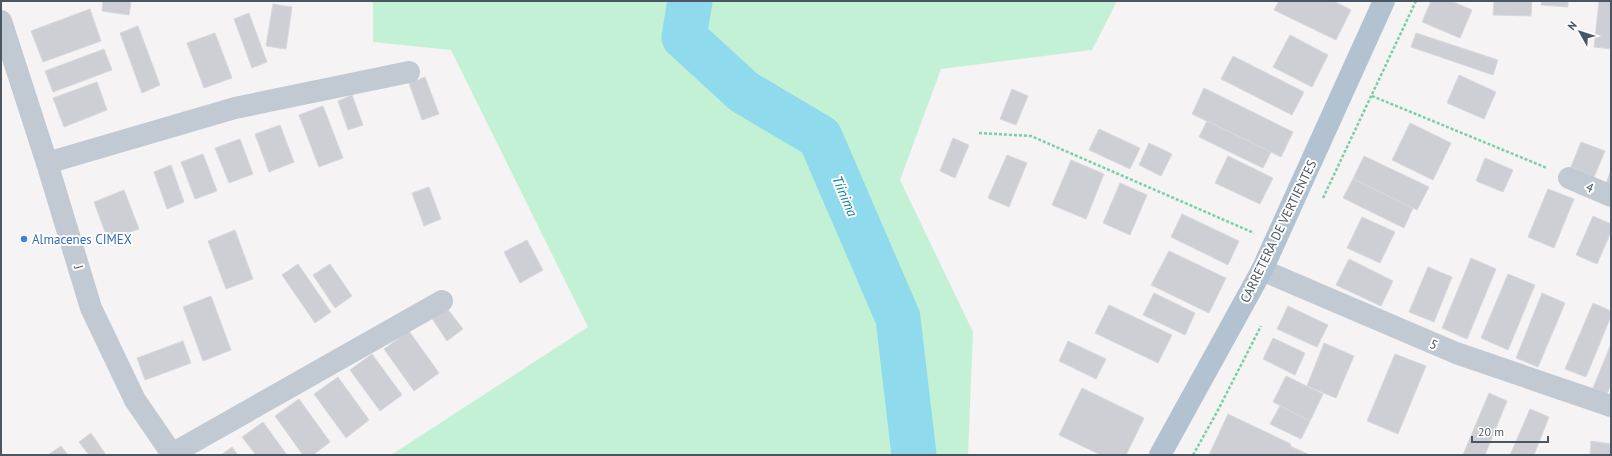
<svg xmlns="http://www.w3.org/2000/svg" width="1612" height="456" viewBox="0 0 1612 456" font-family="'PT Sans',sans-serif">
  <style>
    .green { fill: #c3f1d5 }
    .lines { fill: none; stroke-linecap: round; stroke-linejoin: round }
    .river { stroke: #90daee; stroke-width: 45 }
    .building { fill: #cdcfd5; stroke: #d7d9de }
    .path { stroke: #7ad0a6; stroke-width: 2.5; stroke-dasharray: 3 2; stroke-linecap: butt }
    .minor { stroke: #c1cad2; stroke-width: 22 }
    .major { stroke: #b3c2d1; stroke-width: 22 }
    .shop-dot { fill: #3f7fe0; stroke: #fff; stroke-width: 1.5 }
    .labels { text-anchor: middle; stroke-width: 4; stroke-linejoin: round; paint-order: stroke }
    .street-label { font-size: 13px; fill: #4a5661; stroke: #fff }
    .shop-label { font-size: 13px; fill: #366cbe; stroke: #fff; text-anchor: start }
    .water-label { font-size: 14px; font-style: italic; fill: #0c7c9b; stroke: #fff }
  </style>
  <rect width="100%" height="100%" fill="#f5f3f3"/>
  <polygon class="green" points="373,1 1117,1 1092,50 941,69 900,180 973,332 968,455 391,455 588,327 451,50 373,42"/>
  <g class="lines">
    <polyline class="river" points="690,1 684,37 744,92 820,137 898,318 914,455"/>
  </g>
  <g class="building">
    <polygon points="103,1 131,1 129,15 102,11"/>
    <polygon points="1279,1 1334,1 1351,10 1336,40 1274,10"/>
    <polygon points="1431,1 1451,1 1472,10 1460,38 1422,22"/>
    <polygon points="1494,1 1532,1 1531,16 1493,15"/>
    <polygon points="1542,1 1568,1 1568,7 1541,5"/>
    <polygon points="1599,1 1611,1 1611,49 1594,47"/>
    <polygon points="273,4 292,7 286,49 266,46"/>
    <polygon points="90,9 101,41 43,62 31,31"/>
    <polygon points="249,13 267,62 252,68 234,19"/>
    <polygon points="138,26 160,85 142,93 120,33"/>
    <polygon points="215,33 232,78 204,88 187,43"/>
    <polygon points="1416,33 1498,60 1493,75 1411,47"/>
    <polygon points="1290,35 1328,55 1312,87 1273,67"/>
    <polygon points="104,49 112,70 53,92 45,71"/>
    <polygon points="1233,56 1304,92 1292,115 1221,79"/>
    <polygon points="1459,75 1496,92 1484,119 1447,103"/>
    <polygon points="425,77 439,114 422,120 409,83"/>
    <polygon points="97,82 107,110 64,127 53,98"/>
    <polygon points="1204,88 1293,132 1281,157 1192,114"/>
    <polygon points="1012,89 1028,96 1016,125 1000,119"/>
    <polygon points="352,95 363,125 348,130 338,101"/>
    <polygon points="323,106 343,158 319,167 299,115"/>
    <polygon points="1207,121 1271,152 1263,168 1199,137"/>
    <polygon points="1410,123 1451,143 1433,180 1392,160"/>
    <polygon points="280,125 294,162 269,172 255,134"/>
    <polygon points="1099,129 1140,148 1130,169 1089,150"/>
    <polygon points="953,138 969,145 955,178 940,171"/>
    <polygon points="240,139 253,174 229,183 215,148"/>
    <polygon points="1581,142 1605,151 1594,177 1571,167"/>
    <polygon points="1149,143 1172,154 1161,176 1139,165"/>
    <polygon points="203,154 217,191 195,199 181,162"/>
    <polygon points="1007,155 1027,163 1009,207 988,198"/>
    <polygon points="1228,156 1273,178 1260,204 1215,183"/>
    <polygon points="1364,156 1429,187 1417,210 1353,179"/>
    <polygon points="1485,158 1513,170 1503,192 1476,181"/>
    <polygon points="1071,160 1104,174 1086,219 1052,205"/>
    <polygon points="171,165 184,202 167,209 154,172"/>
    <polygon points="1611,170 1611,186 1606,183"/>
    <polygon points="1353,179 1413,208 1404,228 1343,198"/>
    <polygon points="1120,183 1147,195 1130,235 1103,223"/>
    <polygon points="429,187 441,219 424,226 412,193"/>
    <polygon points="1548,189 1574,199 1554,248 1528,237"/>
    <polygon points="124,190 139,229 108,240 94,202"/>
    <polygon points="1182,214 1239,241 1228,265 1171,237"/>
    <polygon points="1593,216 1611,224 1611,232 1597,264 1576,255"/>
    <polygon points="1362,217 1395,232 1380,263 1347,248"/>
    <polygon points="235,230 253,279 226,289 208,241"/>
    <polygon points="527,240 543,270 520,283 504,252"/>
    <polygon points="1169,251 1226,278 1209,313 1151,285"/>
    <polygon points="1471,258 1496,269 1467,339 1442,328"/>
    <polygon points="1349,259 1393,281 1381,306 1336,285"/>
    <polygon points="298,264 331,312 315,323 282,275"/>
    <polygon points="330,264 352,296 335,308 313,275"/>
    <polygon points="1428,267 1452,277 1434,322 1409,312"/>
    <polygon points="1508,274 1535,285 1508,350 1481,338"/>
    <polygon points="1154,293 1195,313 1185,335 1143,315"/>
    <polygon points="1542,293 1565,303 1538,367 1516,358"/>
    <polygon points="211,296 231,350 203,361 183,307"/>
    <polygon points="1593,303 1611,311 1611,316 1586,377 1565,369"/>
    <polygon points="1109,305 1172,335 1158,363 1095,333"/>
    <polygon points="1288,306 1328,325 1317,347 1277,329"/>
    <polygon points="446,307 463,329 447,341 431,317"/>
    <polygon points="409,331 439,373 414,391 384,349"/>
    <polygon points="1273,338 1305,353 1295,375 1263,359"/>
    <polygon points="183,341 191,363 145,380 137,358"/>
    <polygon points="1068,341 1106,359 1096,379 1059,361"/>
    <polygon points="1324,343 1354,356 1336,398 1307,386"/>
    <polygon points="1611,344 1611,385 1607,394 1593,388"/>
    <polygon points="372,354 402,395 380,411 350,370"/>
    <polygon points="1395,354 1426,366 1398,434 1367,421"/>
    <polygon points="1286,376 1323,394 1310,421 1273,402"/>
    <polygon points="338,377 369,420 346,438 314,394"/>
    <polygon points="1082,388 1144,418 1126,455 1101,455 1059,435"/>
    <polygon points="1489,393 1507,401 1485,455 1463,455"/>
    <polygon points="299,399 330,442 313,455 303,455 275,416"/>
    <polygon points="1280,406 1310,421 1301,439 1270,424"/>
    <polygon points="1530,409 1549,417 1534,455 1510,455"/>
    <polygon points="1228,414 1291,444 1290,446 1310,455 1209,455"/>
    <polygon points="263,422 287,455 256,455 242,437"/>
    <polygon points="91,433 106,455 89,455 79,442"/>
    <polygon points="1591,441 1611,444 1611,455 1590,455"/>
    <polygon points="61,446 68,455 48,455"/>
    <polygon points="232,447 238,455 221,455"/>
  </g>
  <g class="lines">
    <g class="path">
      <polyline points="1372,96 1547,168"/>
      <polyline points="979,133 1031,136 1254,233"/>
      <polyline points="1323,198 1416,1"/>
      <polyline points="1193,455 1217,412 1261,326"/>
    </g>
    <g class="minor">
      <polyline points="1,21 47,163 91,308 135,400 172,454"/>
      <polyline points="47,163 235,108 409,72"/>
      <polyline points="1569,178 1611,196"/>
      <polyline points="1262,270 1456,353 1611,406"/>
      <polyline points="170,455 442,301"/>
    </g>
    <polyline class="major" points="1160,455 1262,270 1384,1"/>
  </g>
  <circle class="shop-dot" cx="24" cy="239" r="4"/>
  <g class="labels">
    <g class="street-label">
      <text transform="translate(1590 187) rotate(24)" y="5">4</text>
      <text transform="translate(1278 231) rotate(-64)" y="5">CARRETERA DE VERTIENTES</text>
      <text transform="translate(79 267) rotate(73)" y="5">J</text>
      <text transform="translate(1434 344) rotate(23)" y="5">5</text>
    </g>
    <g class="shop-label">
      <text x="32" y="244">Almacenes CIMEX</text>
    </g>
    <g class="water-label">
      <text transform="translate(845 196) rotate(67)" y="5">Tíinima</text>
    </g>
  </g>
  <rect width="1612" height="456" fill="none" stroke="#4a5661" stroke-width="4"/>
  <g transform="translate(1580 32) rotate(309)" stroke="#ffffff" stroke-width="3" paint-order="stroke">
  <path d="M0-3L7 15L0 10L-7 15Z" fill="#4a5661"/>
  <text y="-6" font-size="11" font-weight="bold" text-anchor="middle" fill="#4a5661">N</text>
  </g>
  <path d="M1472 436v6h76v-6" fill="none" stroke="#4a5661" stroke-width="2"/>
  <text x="1478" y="436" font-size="12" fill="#4a5661" stroke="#ffffff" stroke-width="3" paint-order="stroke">20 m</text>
</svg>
